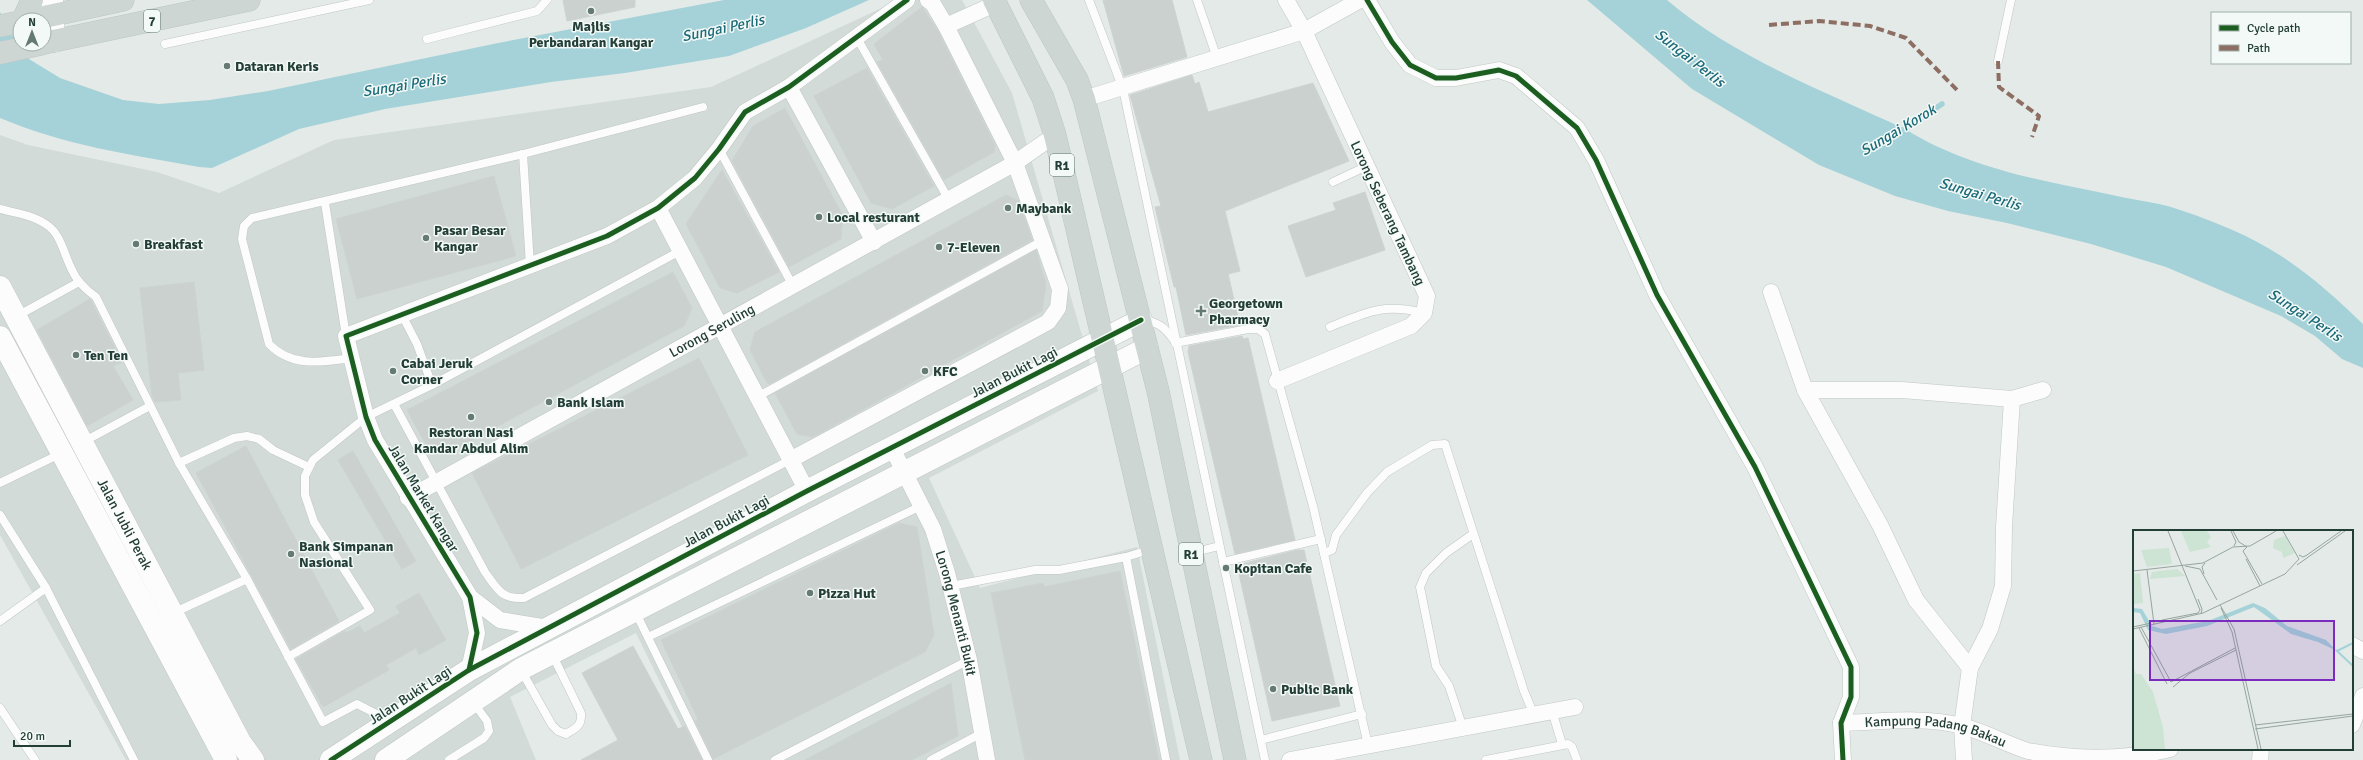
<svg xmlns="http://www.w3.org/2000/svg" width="2363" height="760" viewBox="0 0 2363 760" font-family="Signika,sans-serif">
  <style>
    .built { fill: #d2dbd7 }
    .water { fill: #a5d2d8 }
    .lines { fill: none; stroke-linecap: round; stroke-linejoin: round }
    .stream { stroke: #a5d2d8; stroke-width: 5.5 }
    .building { fill: #cbd1cf; stroke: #cdd3d0 }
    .lane-casing { stroke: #c1c7c4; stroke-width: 9 }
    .street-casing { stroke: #c1c7c4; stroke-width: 17 }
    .secondary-casing { stroke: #c0c7c4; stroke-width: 23 }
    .primary-casing { stroke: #bdc6c3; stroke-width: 23 }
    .lane { stroke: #fbfcfb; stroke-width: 8 }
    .street { stroke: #fbfcfb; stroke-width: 16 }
    .secondary { stroke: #fbfcfb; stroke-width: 22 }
    .primary { stroke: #ced6d3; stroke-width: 22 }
    .quiet { stroke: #8d6e63; stroke-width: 4; stroke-dasharray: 8 4; stroke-linecap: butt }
    .cycleway-casing { stroke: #f3f9f6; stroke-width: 8 }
    .cycleway { stroke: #1b5e20; stroke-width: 5 }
    .poi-dot { fill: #667a74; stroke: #f3f9f6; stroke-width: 1.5 }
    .labels { text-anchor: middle; stroke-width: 3; stroke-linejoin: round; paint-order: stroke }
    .shield { fill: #f3f9f6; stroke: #617670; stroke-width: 1 }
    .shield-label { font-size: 13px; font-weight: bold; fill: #223e36 }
    .poi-label { font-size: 14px; font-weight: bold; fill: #223e36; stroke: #f3f9f6; text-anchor: start }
    .street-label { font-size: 14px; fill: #223e36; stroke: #f3f9f6 }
    .water-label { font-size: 15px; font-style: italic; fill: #1b6a7a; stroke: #f3f9f6 }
    .inset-river { fill: none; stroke: #a5d2d8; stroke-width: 2 }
    .inset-road { fill: none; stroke: #96a5a0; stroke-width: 1 }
    .view { fill: #7b2cbf; fill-opacity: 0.15; stroke: #7b2cbf; stroke-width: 2 }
    .inset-edge { fill: none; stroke: #223e36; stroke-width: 2 }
  </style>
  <rect width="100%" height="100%" fill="#e4eae7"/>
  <polygon class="built" points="899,0 962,0 1012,93 1098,391 929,478 980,588 1137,547 1180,760 698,760 636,633 510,697 536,760 126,760 0,535 0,135 28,145 157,172 219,193 334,140 711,87"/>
  <g class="water">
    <path d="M724 0H869L806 28 729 56 625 73 551 82 385 109 299 129 212 168 199 167C132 155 63 145 0 118V12L12 35 29 59 60 78 123 100 159 104 210 100 268 91 498 43Z"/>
    <path d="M1587 0H1667C1735 58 1824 91 1905 129 1969 169 2044 181 2117 196 2135 200 2154 202 2171 207 2203 217 2239 231 2268 248 2303 268 2334 296 2363 324V368L2342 359 2315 336 2281 316 2166 267 2091 244 2007 223 1948 211 1895 196 1819 165 1692 89Z"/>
  </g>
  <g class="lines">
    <polyline class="stream" points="1899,133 1942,104"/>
  </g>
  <g class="building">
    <polygon points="563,0 635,0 635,7 567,21"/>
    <polygon points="1103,0 1172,0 1187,57 1124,76"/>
    <polygon points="922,7 938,31 995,145 994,152 944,180 877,62 883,60 874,44"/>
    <polygon points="867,68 934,186 892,209 871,203 814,96"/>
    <polygon points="1192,75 1195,84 1199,82 1208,112 1313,83 1349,161 1225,211 1240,271 1228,274 1240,325 1186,335 1176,287 1174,287 1155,207 1161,206 1130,95"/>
    <polygon points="785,108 843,216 841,239 789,267 732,161 753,126"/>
    <polygon points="722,170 779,272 737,293 720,288 686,224"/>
    <polygon points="494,176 516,256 357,299 336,219"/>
    <polygon points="1365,192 1385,250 1306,277 1288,226 1336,210 1333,203"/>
    <polygon points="1006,195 1019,201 1032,240 770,384 767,383 750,350 755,332"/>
    <polygon points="1036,250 1046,284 1042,311 813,437 797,434 775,393"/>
    <polygon points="673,272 692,308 684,326 446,454 426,445 407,410"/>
    <polygon points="194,282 204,370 178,373 181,400 155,402 152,396 140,288"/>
    <polygon points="90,299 122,362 113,366 133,400 87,426 37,330"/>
    <polygon points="1242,336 1243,339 1248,338 1295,540 1235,554 1188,352 1189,346"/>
    <polygon points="699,358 748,455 521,569 472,473"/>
    <polygon points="246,446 339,621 291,649 196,473"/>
    <polygon points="353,451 416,561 402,569 338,460"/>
    <polygon points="899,523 917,527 934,635 925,652 713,759 695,721 698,719 661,640"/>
    <polygon points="1297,550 1304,550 1340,706 1272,721 1237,565"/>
    <polygon points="1120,571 1159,760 1025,760 991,593 1043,583 1044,587"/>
    <polygon points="419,593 446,640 419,655 416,648 386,665 389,670 323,707 296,659 345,631 346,633 360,626 364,633 400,613 396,606"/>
    <polygon points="633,646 678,729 685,726 702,760 581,760 618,740 582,673"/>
    <polygon points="951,683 958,736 912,760 805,760"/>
  </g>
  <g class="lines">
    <g class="lane-casing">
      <g id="lane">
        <polyline points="1089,0 1123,89 1265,760"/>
        <polyline points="1197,0 1217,58"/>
        <polyline points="857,38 949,200"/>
        <polyline points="427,39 537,11 547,0"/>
        <polyline points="165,44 369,0"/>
        <polyline points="1998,61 2011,0"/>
        <polyline points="719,149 793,286"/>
        <polyline points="523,154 530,265"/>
        <polyline points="1333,182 1367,166"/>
        <polyline points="325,203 346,336"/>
        <path d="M0 209C16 213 33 215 47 225 61 234 64 255 72 270 77 282 86 290 96 297L179 463 247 579 323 722 357 704 388 720"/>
        <polyline points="402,315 417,344 432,385"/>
        <polyline points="17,316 79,282"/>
        <path d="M1142 320C1157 322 1164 326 1173 339"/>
        <path d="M1330 327C1367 312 1383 303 1424 313"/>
        <polyline points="1175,343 1248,329 1258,329 1265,334 1313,506 1368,745"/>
        <path d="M352 358C322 362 292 368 269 344L242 239 244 226 252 218 523 154 703 107"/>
        <polyline points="757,397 1042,241"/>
        <path d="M394 404 485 572C498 590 501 599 524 598L790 460"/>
        <polyline points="83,442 150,406"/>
        <polyline points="179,463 234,438 247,436 259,439 273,450 309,467"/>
        <polyline points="0,483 62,453"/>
        <polyline points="0,515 46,588 134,760"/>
        <polyline points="1192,553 1219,546"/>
        <polyline points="1324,553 1332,550 1336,535 1367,493 1387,472 1432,445 1445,444 1524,691 1534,715"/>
        <polyline points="1126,557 1166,760"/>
        <polyline points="1223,562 1321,539"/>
        <polyline points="951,586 1035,570 1059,570 1126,557 1152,549"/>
        <polyline points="635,611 708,760"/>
        <polyline points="173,613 247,579"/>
        <polyline points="0,621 46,588"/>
        <polyline points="648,637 921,506"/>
        <polyline points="288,657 370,610 314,522 305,495 305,476 313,460 366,417 432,385 680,251"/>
        <path d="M521 670 552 725 558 731 566 734C576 728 582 726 581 713L552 654"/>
        <polyline points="0,708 35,760"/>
        <polyline points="1552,711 1562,744"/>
        <polyline points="1463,728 1449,686 1436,666 1420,587 1426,573 1446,553 1473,534"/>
        <polyline points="1261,740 1362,714"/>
        <polyline points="449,760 484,738 489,731 487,721 473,702"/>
        <polyline points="775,760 969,660"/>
        <polyline points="931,760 982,733"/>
        <polyline points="1486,760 1568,744 1572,747 1577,760"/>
      </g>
    </g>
    <g class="street-casing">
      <g id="street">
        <polyline points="1367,0 1392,42 1410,65 1436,78 1456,78 1499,70 1516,76 1577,128 1596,160 1657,295 1755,467 1851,667 1851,697 1841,723 1843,760"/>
        <polyline points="946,26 995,4"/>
        <polyline points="789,87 874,242"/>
        <polyline points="1084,99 1304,31 1360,0"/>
        <polyline points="658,208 807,491"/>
        <polyline points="1771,292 1805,390 1880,525 1916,600 1970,668"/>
        <polyline points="1277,381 1411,326 1424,313 1427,296 1304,31 1286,0"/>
        <polyline points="1805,390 1902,390 2012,399 2043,390"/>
        <path id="s1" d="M892 448 933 529 947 573 969 660 987 760"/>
        <polyline points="790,460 1048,322 1058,308 1060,289 1015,163 946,26 933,4 928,0"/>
        <path id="s2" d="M408 498 1015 163 1055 135"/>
        <polyline points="470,597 500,620 548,628"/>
        <polyline points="2352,645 2363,651"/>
        <polyline points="469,670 477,633 470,597 375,440 366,417 346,336 607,236 658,208 695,178 719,149 745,112 789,87 907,0"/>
        <path id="s3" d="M1841 723C1881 722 1923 716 1962 726 1985 732 2006 744 2028 751 2074 760 2124 760 2170 749"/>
        <polyline points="2352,725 2363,696"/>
        <polyline points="1290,760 1575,707"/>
        <polyline points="1964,760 1962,726 1970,668 1990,629 2003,586 2004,527 2012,399"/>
        <polyline points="2260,760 2261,749"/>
      </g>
    </g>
    <g class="secondary-casing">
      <g id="secondary">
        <polyline points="52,0 54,41"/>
        <path id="s4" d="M0 287 240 742 253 760"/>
        <polyline points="0,337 226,760"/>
        <polyline points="331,760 469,670 807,491 1141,320"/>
        <polyline points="386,760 521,669 1147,348"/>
      </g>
    </g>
    <g class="primary-casing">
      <g id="primary">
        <polyline points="994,0 1043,98 1055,135 1201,760"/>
        <polyline points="1031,0 1077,80 1084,99 1158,391 1235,760"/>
        <polyline points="23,20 32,0"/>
        <polyline points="30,20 123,0"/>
        <polyline points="0,26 20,22"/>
        <polyline points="44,43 249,0"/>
        <polyline points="0,53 41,44"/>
      </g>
    </g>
    <use href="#lane" class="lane"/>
    <use href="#street" class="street"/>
    <use href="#secondary" class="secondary"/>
    <use href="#primary" class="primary"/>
    <g class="quiet">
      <polyline points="1769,25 1819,21 1870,26 1906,38 1959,92"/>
      <polyline points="1998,61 1999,87 2039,116 2032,137"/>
    </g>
    <g class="cycleway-casing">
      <g id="cycleway">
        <polyline points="1367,0 1392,42 1410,65 1436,78 1456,78 1499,70 1516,76 1577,128 1596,160 1657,295 1755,467 1851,667 1851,697 1841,723 1843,760"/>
        <polyline points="469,670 477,633 470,597 375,440 366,417 346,336 607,236 658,208 695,178 719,149 745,112 789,87 907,0"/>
        <polyline points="331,760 469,670 807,491 1141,320"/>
      </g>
    </g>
    <use href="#cycleway" class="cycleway"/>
  </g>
  <g class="poi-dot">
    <circle cx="591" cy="11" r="4"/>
    <circle cx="227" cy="66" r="4"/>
    <circle cx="1008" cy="208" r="4"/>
    <circle cx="819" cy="217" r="4"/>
    <circle cx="426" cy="238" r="4"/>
    <circle cx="136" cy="244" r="4"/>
    <circle cx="939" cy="247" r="4"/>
    <path d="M1199 305h4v4h4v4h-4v4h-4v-4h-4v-4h4z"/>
    <circle cx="76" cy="355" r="4"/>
    <circle cx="393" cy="371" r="4"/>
    <circle cx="925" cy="371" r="4"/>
    <circle cx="549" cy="402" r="4"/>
    <circle cx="471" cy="417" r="4"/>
    <circle cx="291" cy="554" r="4"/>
    <circle cx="1226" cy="568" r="4"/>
    <circle cx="810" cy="593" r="4"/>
    <circle cx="1273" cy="689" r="4"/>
  </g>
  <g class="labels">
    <g class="shield">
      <rect x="144" y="10" width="16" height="22" rx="3"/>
      <rect x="1050" y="154" width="24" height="22" rx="3"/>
      <rect x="1179" y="543" width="24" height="22" rx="3"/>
    </g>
    <g class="shield-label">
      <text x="152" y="26">7</text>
      <text x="1062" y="170">R1</text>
      <text x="1191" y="559">R1</text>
    </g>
    <g class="poi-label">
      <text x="591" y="31" text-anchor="middle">Majlis<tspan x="591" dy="16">Perbandaran Kangar</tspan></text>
      <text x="235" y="71">Dataran Keris</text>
      <text x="1016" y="213">Maybank</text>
      <text x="827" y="222">Local resturant</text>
      <text x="434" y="235">Pasar Besar<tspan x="434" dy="16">Kangar</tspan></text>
      <text x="144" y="249">Breakfast</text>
      <text x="947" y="252">7-Eleven</text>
      <text x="1209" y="308">Georgetown<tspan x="1209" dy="16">Pharmacy</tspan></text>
      <text x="84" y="360">Ten Ten</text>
      <text x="401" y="368">Cabai Jeruk<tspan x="401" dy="16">Corner</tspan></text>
      <text x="933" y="376">KFC</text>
      <text x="557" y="407">Bank Islam</text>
      <text x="471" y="437" text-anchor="middle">Restoran Nasi<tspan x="471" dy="16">Kandar Abdul Alim</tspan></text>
      <text x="299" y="551">Bank Simpanan<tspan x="299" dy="16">Nasional</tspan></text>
      <text x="1234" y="573">Kopitan Cafe</text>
      <text x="818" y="598">Pizza Hut</text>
      <text x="1281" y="694">Public Bank</text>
    </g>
    <g class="street-label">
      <text transform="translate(1388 213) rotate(65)" y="5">Lorong Seberang Tambang</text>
      <text dy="5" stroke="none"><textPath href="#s2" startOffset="347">Lorong Seruling</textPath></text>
      <text transform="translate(1014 372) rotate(-27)" y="5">Jalan Bukit Lagi</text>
      <text transform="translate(424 498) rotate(59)" y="5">Jalan Market Kangar</text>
      <text transform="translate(726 521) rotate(-28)" y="5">Jalan Bukit Lagi</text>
      <text dy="5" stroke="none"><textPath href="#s4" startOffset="268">Jalan Jubli Perak</textPath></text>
      <text dy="5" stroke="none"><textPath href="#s1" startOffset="178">Lorong Menanti Bukit</textPath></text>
      <text transform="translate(410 695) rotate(-33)" y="5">Jalan Bukit Lagi</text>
      <text dy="5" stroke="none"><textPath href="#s3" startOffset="96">Kampung Padang Bakau</textPath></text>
    </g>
    <g class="water-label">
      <text transform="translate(723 28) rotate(-12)" y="5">Sungai Perlis</text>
      <text transform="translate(1690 58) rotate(38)" y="5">Sungai Perlis</text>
      <text transform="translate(404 85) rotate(-9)" y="5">Sungai Perlis</text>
      <text transform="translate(1898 130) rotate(-31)" y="5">Sungai Korok</text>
      <text transform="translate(1980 194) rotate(16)" y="5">Sungai Perlis</text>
      <text transform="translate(2305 315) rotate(33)" y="5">Sungai Perlis</text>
    </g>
  </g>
  <g transform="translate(2133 530)">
    <rect width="220" height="220" fill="#e4eae7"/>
    <path d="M48 1H74L78 7 74 12 78 17 57 22ZM152 6 162 23 150 28 149 22 140 18 141 10ZM36 18 39 34 14 37 8 20ZM44 39 52 46 17 49 19 42ZM7 43 10 73 0 74V44ZM0 138 3 144H8L20 162 30 197 32 219H0Z" fill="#cde3d4"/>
    <path d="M120 73 132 78 154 96 193 110 204 121 185 112 158 104 121 77 74 96 33 104 15 100 7 83 0 82V78L9 79 19 96 29 99 75 91Z" fill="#a5d2d8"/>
    <path class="inset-river" d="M203 120 220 136M204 121 220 113"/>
    <path class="inset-road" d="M35 1 67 80M98 1 103 12 101 16M100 1 106 12 114 17 110 21 129 54M166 25 170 27 174 25 208 1M113 29 127 56M164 35 212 1M52 36 67 39 84 70M14 40 21 94M0 41 70 33 100 17 117 16 143 1M71 44 69 37 72 33M65 69 69 79 68 84M87 75 101 99 128 219M88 78 99 102 125 219M29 90 65 83 67 80M0 97 18 93M8 97 38 152M6 98 34 154M0 99 70 83 152 44 166 29 150 1M38 152 102 118M40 157 57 143 103 120M122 195 220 184M122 199 220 186"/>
    <path class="view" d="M17 91H201V150H17Z"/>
    <rect width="220" height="220" class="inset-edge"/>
  </g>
  <rect x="2211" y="12" width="140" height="52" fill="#f3f9f6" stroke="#9faea9"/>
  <rect x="2219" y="25" width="20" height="6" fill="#1b5e20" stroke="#9faea9"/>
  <text x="2247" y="32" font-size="12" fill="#223e36">Cycle path</text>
  <rect x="2219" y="45" width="20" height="6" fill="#8d6e63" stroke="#9faea9"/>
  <text x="2247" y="52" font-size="12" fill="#223e36">Path</text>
  <g transform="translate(32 32)"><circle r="19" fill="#f3f9f6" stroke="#9faea9"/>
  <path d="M0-3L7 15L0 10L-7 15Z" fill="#667a74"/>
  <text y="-6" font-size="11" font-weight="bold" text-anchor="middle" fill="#223e36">N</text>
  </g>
  <path d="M14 740v6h56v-6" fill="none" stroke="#223e36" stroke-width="2"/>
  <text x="20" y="740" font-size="12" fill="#223e36" stroke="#f3f9f6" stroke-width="3" paint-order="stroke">20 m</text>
</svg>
